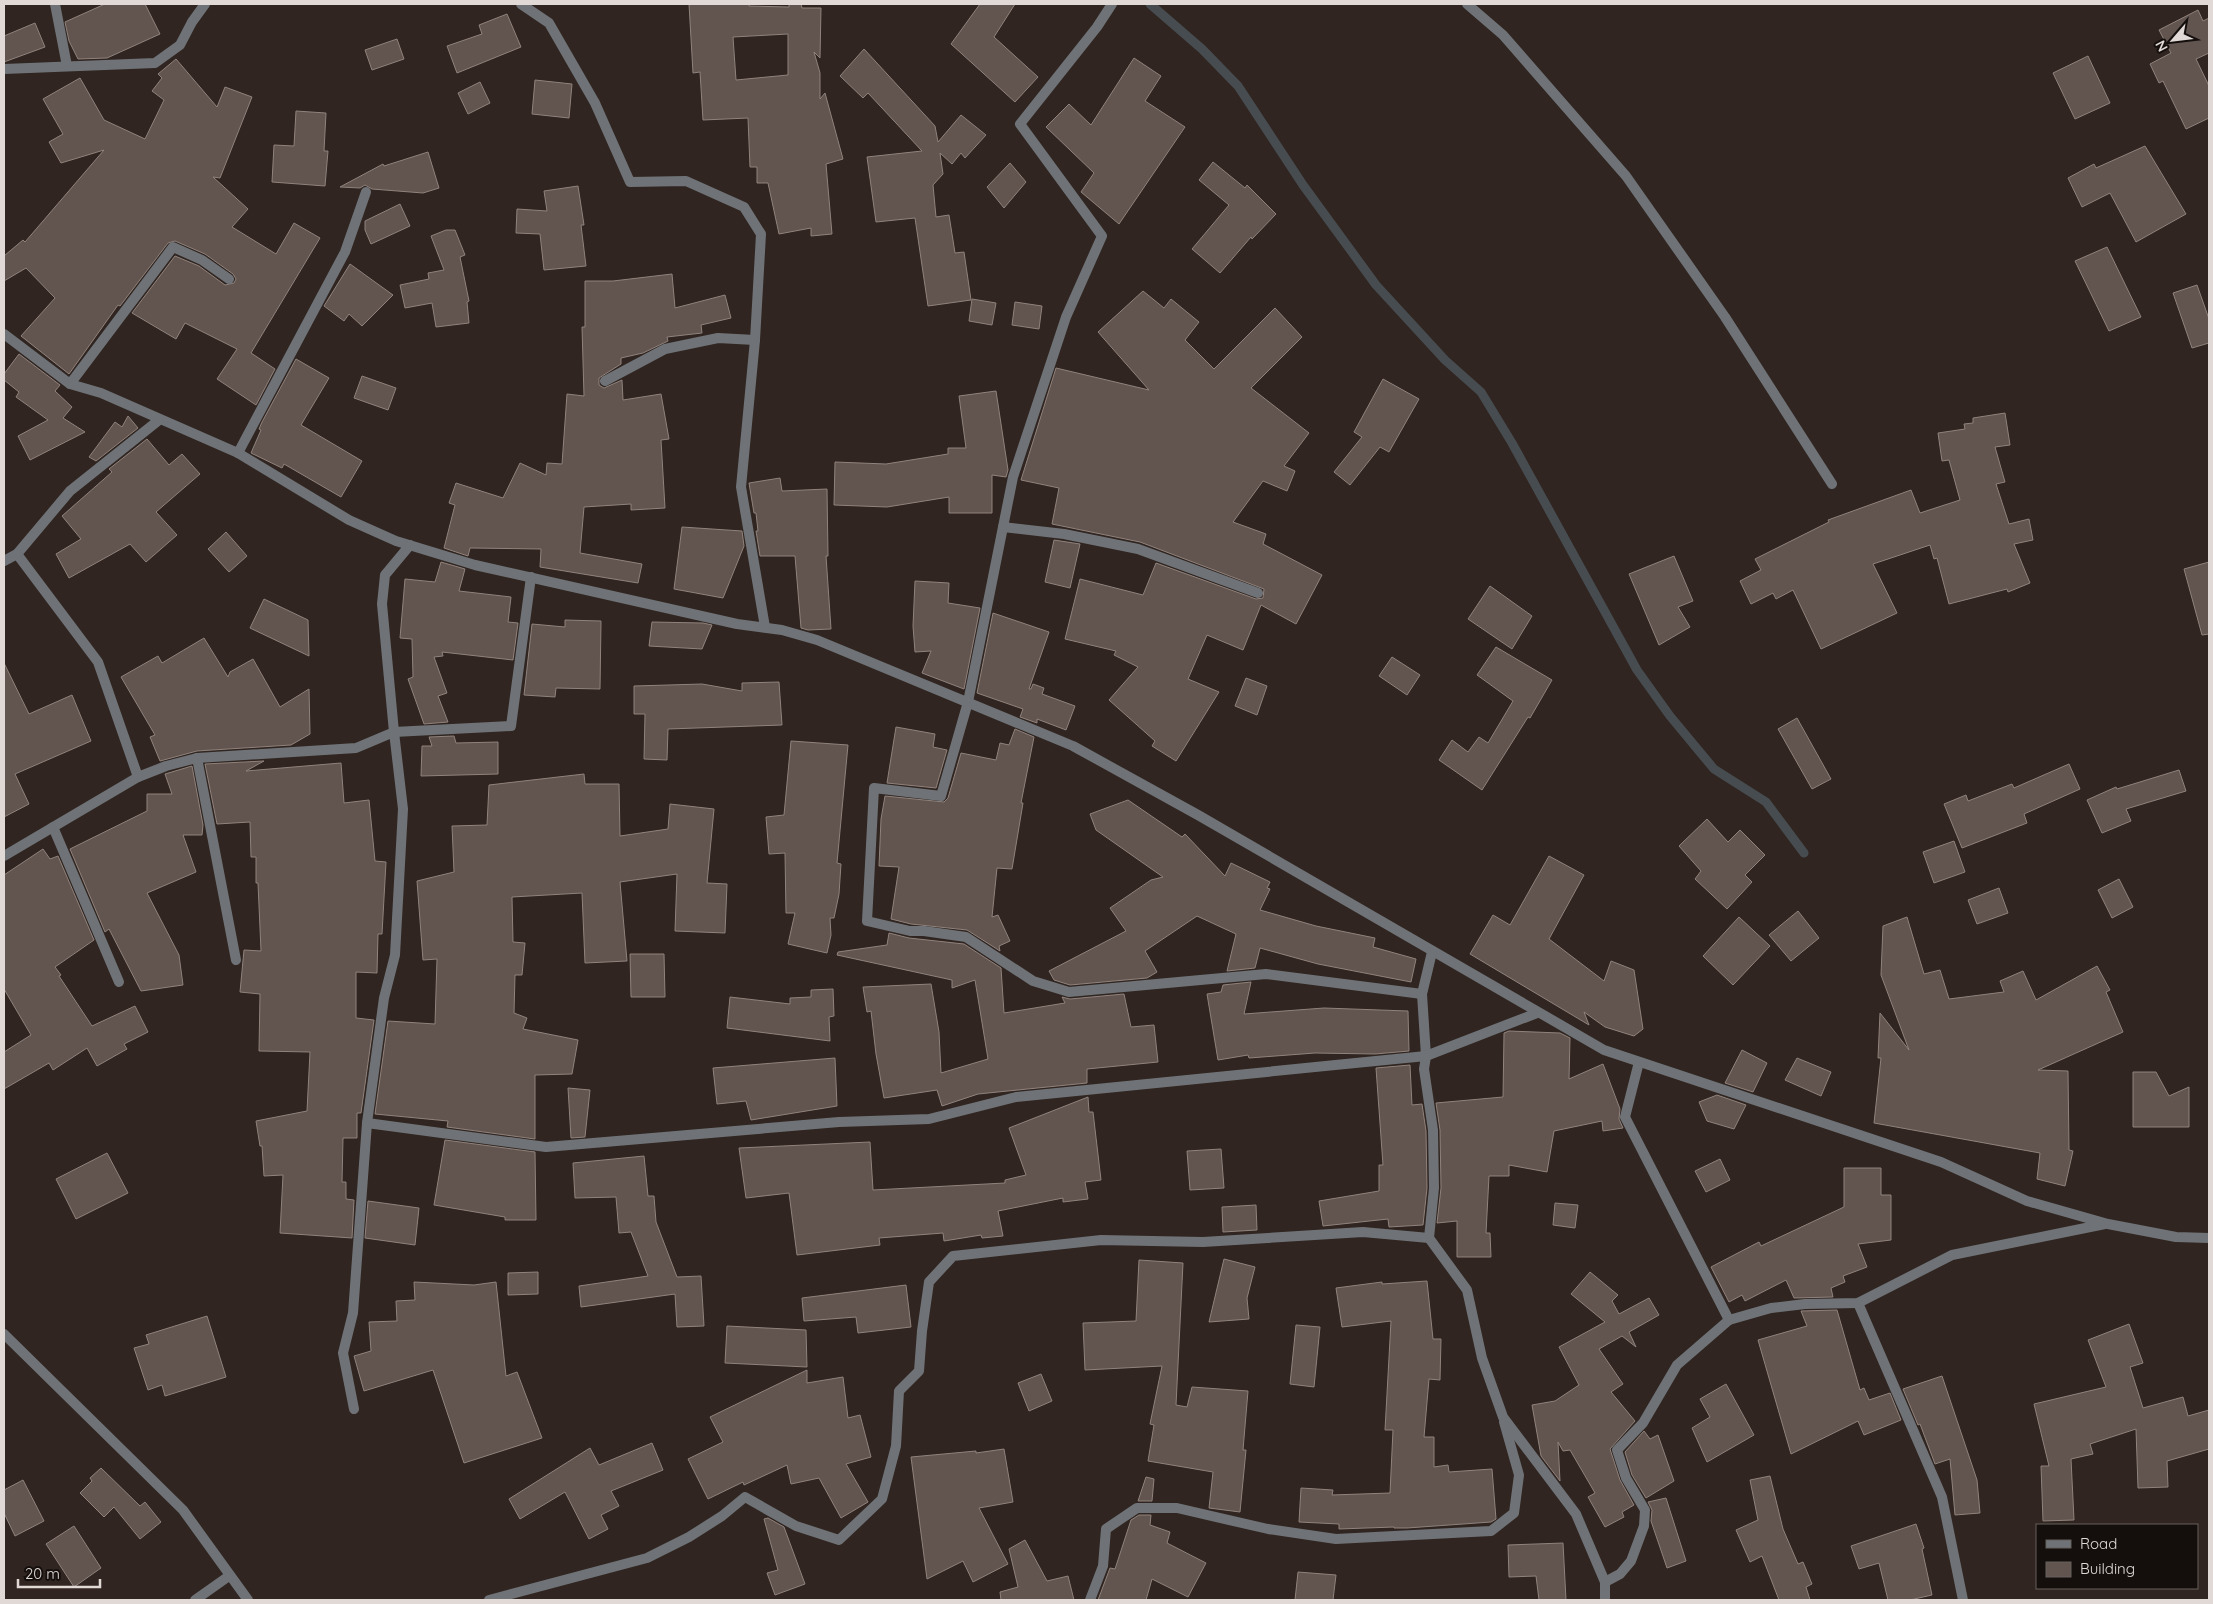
<svg xmlns="http://www.w3.org/2000/svg" width="2213" height="1604" viewBox="0 0 2213 1604" font-family="Quicksand,sans-serif">
  <style>
    .lines { fill: none; stroke-linecap: round; stroke-linejoin: round }
    .stream { stroke: #474c50; stroke-width: 9 }
    .building { fill: #625550; stroke: #90827c; fill-rule: evenodd }
    .minor { stroke: #6f7377; stroke-width: 10 }
  </style>
  <rect width="100%" height="100%" fill="#302520"/>
  <g class="lines">
    <polyline class="stream" points="1150,4 1202,49 1238,86 1303,185 1376,285 1445,360 1481,392 1512,443 1637,670 1670,716 1714,769 1766,802 1804,853"/>
  </g>
  <g class="building">
    <polygon points="105,4 145,4 160,34 107,58 78,59 69,41 65,22"/>
    <path d="M689 4H749V6L789 7V4H801L802 8H821L820 58 814 52 820 73V99L825 93 843 159 826 164 832 234 811 236V228L779 234 768 183H757V167H750L748 118 703 120 700 72 693 73ZM788 34V75L736 80 733 37Z"/>
    <polygon points="980,4 1015,4 994,37 1038,77 1015,102 951,44"/>
    <polygon points="2198,10 2203,21 2209,18 2209,53 2196,59 2209,86 2209,118 2186,129 2163,81 2159,83 2150,64 2171,53 2159,30"/>
    <polygon points="507,14 521,47 457,73 447,46 482,34 479,25"/>
    <polygon points="35,23 45,47 4,62 4,36"/>
    <polygon points="397,39 404,59 372,70 365,50"/>
    <polygon points="864,49 935,126 938,142 961,115 986,135 965,158 961,153 952,164 940,153 943,174 933,185 936,217 949,215 955,253 964,252 971,300 928,306 915,218 876,222 867,157 922,151 868,93 863,98 840,76"/>
    <polygon points="2088,56 2110,103 2075,119 2053,73"/>
    <polygon points="1134,58 1161,76 1145,101 1185,127 1119,224 1081,192 1094,173 1046,127 1069,104 1091,125"/>
    <polygon points="176,59 217,107 225,87 252,97 220,178 213,177 248,209 232,227 276,254 294,223 320,238 251,353 275,369 256,405 217,379 237,349 185,323 176,339 132,313 175,256 199,266 225,285 234,283 236,279 233,274 205,254 175,241 168,243 120,306 118,305 69,374 21,336 55,298 26,268 4,281 4,256 23,240 25,242 104,150 61,163 49,142 63,134 43,99 80,78 104,120 145,139 164,100 152,91 162,78 158,74"/>
    <polygon points="535,80 572,84 569,118 532,114"/>
    <polygon points="480,82 490,103 468,114 458,93"/>
    <polygon points="296,111 326,113 324,151 328,151 325,186 272,182 274,145 294,146"/>
    <polygon points="2145,146 2186,214 2136,242 2110,193 2082,207 2068,178 2094,164 2096,168"/>
    <polygon points="428,152 439,188 423,193 372,189 365,185 360,188 340,187 383,164 384,166"/>
    <polygon points="1213,162 1245,188 1247,185 1276,214 1252,239 1251,237 1220,273 1192,249 1229,205 1199,180"/>
    <polygon points="1010,163 1026,182 1004,208 987,187"/>
    <polygon points="578,186 584,225 581,225 586,266 544,270 540,234 516,233 517,209 547,211 544,191"/>
    <polygon points="400,204 410,226 371,244 365,230 365,221"/>
    <polygon points="446,230 455,230 465,255 460,257 469,301 467,302 469,323 436,327 432,303 405,308 400,285 429,279 428,273 444,270 431,236"/>
    <polygon points="2107,247 2141,317 2109,331 2075,261"/>
    <polygon points="350,264 393,295 362,326 349,314 344,321 324,306"/>
    <polygon points="672,274 675,308 725,295 731,318 701,325 702,333 667,337 668,341 643,353 621,358 621,364 599,378 599,385 604,388 622,380 623,400 661,394 669,439 661,440 665,508 631,510 631,504 584,507 580,553 642,564 638,583 540,567 541,549 470,548 468,556 444,548 455,505 449,503 456,483 503,498 520,463 546,475 547,463 562,464 567,394 584,396 582,327 585,327 585,281 613,281"/>
    <polygon points="2197,285 2209,319 2209,343 2192,348 2173,293"/>
    <polygon points="1143,291 1164,308 1171,299 1199,322 1185,340 1214,369 1275,308 1302,337 1251,388 1309,433 1284,466 1295,471 1287,491 1263,481 1233,522 1266,534 1263,544 1322,575 1296,624 1261,605 1243,650 1207,635 1188,679 1219,692 1176,761 1152,746 1155,741 1109,700 1138,667 1114,655 1116,651 1065,639 1080,579 1143,595 1156,563 1256,599 1263,598 1264,589 1140,542 1052,524 1059,488 1021,480 1056,368 1149,390 1098,332"/>
    <polygon points="972,299 996,303 992,325 969,321"/>
    <polygon points="1015,302 1042,306 1039,329 1012,325"/>
    <polygon points="19,354 60,385 55,391 72,407 63,418 85,432 30,460 18,436 48,420 16,397 19,392 4,380 4,374"/>
    <polygon points="296,359 329,378 301,425 362,461 341,497 284,464 282,468 251,453 261,430 259,429 262,422"/>
    <polygon points="362,376 396,388 388,410 354,398"/>
    <polygon points="1383,379 1419,399 1389,452 1380,447 1350,485 1334,472 1362,437 1354,432"/>
    <polygon points="996,391 1008,470 1006,477 992,475 992,513 949,513 949,497 887,507 834,505 835,462 886,464 948,454 948,448 966,448 959,396"/>
    <polygon points="2005,413 2010,445 1995,447 2005,482 1996,484 2009,524 2029,519 2033,540 2014,544 2030,583 2008,592 2007,589 1949,604 1937,558 1934,559 1930,545 1873,564 1897,613 1821,649 1793,590 1776,599 1773,593 1751,604 1740,581 1761,570 1755,559 1829,522 1828,520 1911,490 1920,513 1960,500 1949,460 1942,461 1938,433 1965,429 1964,424 1973,423 1973,418"/>
    <polygon points="128,416 138,428 96,461 89,457 115,422 122,427"/>
    <polygon points="147,439 169,465 182,454 200,474 156,512 177,535 146,562 130,544 69,578 56,554 81,539 62,516 112,472 109,469"/>
    <polygon points="780,478 782,491 827,489 828,556 826,556 831,629 808,630 801,628 795,556 760,556 756,531 758,531 756,513 754,513 749,483"/>
    <polygon points="682,527 742,531 744,546 723,598 674,589"/>
    <polygon points="226,532 247,556 229,572 208,549"/>
    <polygon points="1054,540 1080,544 1070,588 1045,582"/>
    <polygon points="1674,556 1693,601 1678,607 1690,627 1659,645 1629,574"/>
    <polygon points="441,562 465,569 459,591 511,597 508,622 518,623 513,660 442,652 443,656 434,657 447,693 438,696 448,722 424,724 408,679 413,677 412,639 400,638 405,579 435,582"/>
    <polygon points="2209,562 2209,634 2202,635 2184,569"/>
    <polygon points="915,581 949,583 948,603 980,608 964,689 922,673 931,651 915,652 913,626"/>
    <polygon points="1490,586 1532,616 1512,649 1468,619"/>
    <polygon points="264,599 308,620 309,656 250,628"/>
    <polygon points="993,613 1049,632 1029,689 1031,689 1033,684 1044,688 1042,694 1075,706 1066,730 1037,719 1037,723 1020,717 1023,709 977,693"/>
    <polygon points="565,620 601,621 600,689 556,688 555,697 524,695 532,624 565,627"/>
    <polygon points="652,622 703,623 712,625 702,649 649,646"/>
    <polygon points="204,638 228,677 230,672 253,659 280,707 309,689 310,734 291,745 197,751 160,761 150,737 155,735 121,677 158,656 162,663"/>
    <polygon points="1496,647 1552,680 1530,718 1528,717 1482,790 1439,760 1452,740 1468,752 1479,737 1488,743 1513,701 1477,675"/>
    <polygon points="1392,657 1420,675 1407,695 1379,676"/>
    <polygon points="4,663 29,714 72,695 91,741 15,774 29,804 4,817"/>
    <polygon points="1246,678 1267,686 1257,715 1235,706"/>
    <polygon points="779,682 782,725 668,729 667,760 644,759 645,714 634,714 634,686 702,684 742,691 742,683"/>
    <polygon points="1797,718 1831,779 1812,789 1778,729"/>
    <polygon points="896,727 935,734 933,747 947,750 936,788 887,783"/>
    <polygon points="1015,729 1034,737 1021,803 1023,803 1012,869 997,868 992,917 998,915 1010,941 999,946 1000,951 967,930 911,924 891,919 899,867 879,866 881,819 885,796 944,802 948,798 961,753 996,760 1000,743 1009,745"/>
    <polygon points="454,736 456,743 498,742 498,774 421,776 422,746 432,746 429,737"/>
    <polygon points="791,741 848,745 837,863 841,864 839,894 834,918 830,918 831,935 827,953 788,944 795,913 786,913 785,853 769,854 766,817 784,815"/>
    <polygon points="264,761 246,771 341,763 344,803 369,800 375,861 386,862 382,934 378,934 377,973 356,972 356,1018 374,1020 361,1113 357,1113 357,1138 343,1138 342,1182 346,1182 346,1199 354,1200 352,1238 280,1233 283,1175 264,1176 262,1146 260,1146 256,1121 307,1111 310,1052 259,1051 260,994 240,992 244,950 261,951 258,883 256,883 256,857 251,857 250,822 217,824 205,764"/>
    <polygon points="2069,764 2080,789 2024,814 2027,823 1962,848 1944,804 1966,795 1968,801 2012,784 2014,788"/>
    <polygon points="192,766 203,825 202,835 183,835 196,872 147,893 179,955 183,985 141,991 109,929 105,932 70,849 147,811 147,794 172,794 165,774"/>
    <polygon points="2179,770 2186,791 2126,809 2131,821 2102,833 2087,800 2116,787 2117,789"/>
    <polygon points="584,774 585,784 619,784 620,836 668,829 670,804 714,809 707,883 727,884 725,933 675,931 677,874 620,882 627,961 585,963 582,893 512,897 513,942 525,943 522,975 515,975 514,1013 527,1018 523,1029 578,1040 572,1074 535,1075 535,1139 447,1127 448,1121 375,1114 388,1021 435,1024 437,959 423,960 417,881 454,872 452,826 487,825 489,785"/>
    <polygon points="1128,800 1182,837 1185,834 1225,876 1231,863 1270,882 1267,888 1270,889 1260,910 1316,926 1375,938 1373,947 1416,959 1411,982 1318,964 1260,948 1255,968 1227,971 1236,934 1197,916 1145,951 1157,972 1147,978 1070,985 1054,980 1049,971 1126,931 1110,908 1151,880 1163,877 1096,830 1090,814"/>
    <polygon points="1707,819 1728,842 1740,830 1765,855 1745,875 1752,882 1727,909 1695,879 1701,871 1679,846"/>
    <polygon points="1954,841 1965,872 1934,883 1923,852"/>
    <polygon points="43,849 50,859 58,856 94,940 55,967 61,975 59,976 92,1026 135,1006 148,1032 124,1044 127,1049 97,1066 87,1048 53,1070 49,1063 4,1089 4,1052 31,1035 4,989 4,875"/>
    <polygon points="1549,856 1584,875 1549,939 1604,981 1611,961 1634,970 1643,1029 1634,1036 1605,1027 1584,1012 1589,1025 1470,954 1493,915 1510,925"/>
    <polygon points="2119,879 2133,907 2112,918 2098,890"/>
    <polygon points="1999,888 2008,913 1977,924 1968,900"/>
    <polygon points="1798,911 1819,938 1791,961 1769,935"/>
    <polygon points="1739,917 1770,946 1733,985 1703,956"/>
    <polygon points="1907,917 1924,974 1940,970 1949,999 2004,992 2000,981 2023,971 2036,1000 2097,966 2110,990 2106,992 2123,1032 2038,1070 2068,1071 2069,1150 2073,1151 2065,1186 2037,1179 2040,1153 1874,1123 1881,1058 1878,1058 1880,1013 1909,1050 1881,975 1883,926"/>
    <polygon points="889,933 909,938 964,944 1001,968 1004,1013 1065,1003 1062,997 1070,999 1124,994 1131,1027 1154,1025 1158,1062 1087,1069 1087,1083 978,1094 942,1106 937,1090 884,1098 876,1054 871,1011 867,1012 863,987 931,984 939,1032 941,1073 988,1059 975,980 952,988 952,980 837,955 838,952 887,945"/>
    <polygon points="630,954 664,954 665,997 631,997"/>
    <polygon points="1251,982 1244,1014 1324,1008 1408,1011 1409,1051 1375,1054 1315,1053 1249,1058 1248,1055 1218,1060 1207,994 1221,992 1223,985"/>
    <polygon points="833,989 834,1016 829,1017 830,1041 727,1028 730,997 790,1004 790,998 811,997 811,990"/>
    <polygon points="1509,1031 1560,1033 1570,1038 1569,1079 1603,1064 1620,1109 1619,1119 1623,1128 1603,1131 1602,1121 1554,1131 1547,1172 1509,1165 1509,1176 1489,1176 1486,1233 1490,1233 1491,1257 1457,1257 1457,1221 1437,1223 1441,1188 1440,1130 1436,1103 1503,1097 1504,1033"/>
    <polygon points="1742,1050 1767,1063 1753,1092 1725,1083"/>
    <polygon points="835,1058 837,1106 751,1120 746,1101 717,1104 713,1068"/>
    <polygon points="1797,1058 1831,1072 1821,1096 1785,1080"/>
    <polygon points="1410,1065 1412,1105 1422,1104 1426,1131 1427,1188 1423,1225 1389,1227 1388,1219 1323,1226 1319,1201 1379,1191 1379,1165 1383,1165 1376,1068"/>
    <polygon points="2133,1072 2156,1072 2169,1096 2189,1087 2189,1127 2133,1127"/>
    <polygon points="568,1088 590,1090 585,1137 571,1138"/>
    <polygon points="1717,1095 1746,1105 1734,1129 1707,1121 1699,1102"/>
    <polygon points="1088,1097 1089,1112 1093,1112 1101,1180 1085,1182 1088,1199 1063,1202 1063,1198 998,1211 1003,1236 982,1238 981,1235 944,1241 943,1233 879,1238 880,1245 797,1255 789,1193 746,1198 739,1148 870,1142 873,1190 1005,1183 1005,1180 1026,1175 1009,1128"/>
    <polygon points="445,1140 535,1152 536,1220 505,1220 505,1217 434,1205"/>
    <polygon points="1221,1149 1224,1188 1190,1190 1187,1151"/>
    <polygon points="107,1153 128,1193 76,1219 56,1179"/>
    <polygon points="644,1156 648,1196 654,1196 656,1222 677,1277 701,1276 704,1326 677,1327 675,1294 581,1307 579,1286 648,1276 631,1232 619,1233 616,1197 575,1198 573,1163"/>
    <polygon points="1720,1159 1730,1180 1706,1192 1695,1171"/>
    <polygon points="1844,1168 1881,1168 1881,1195 1891,1195 1891,1240 1858,1244 1867,1267 1843,1276 1845,1282 1831,1288 1833,1297 1794,1298 1786,1280 1745,1301 1742,1295 1729,1302 1711,1267 1759,1242 1761,1246 1844,1207"/>
    <polygon points="368,1201 419,1208 415,1245 365,1238"/>
    <polygon points="1555,1203 1578,1205 1575,1228 1553,1225"/>
    <polygon points="1256,1205 1257,1230 1223,1232 1222,1207"/>
    <polygon points="1224,1259 1255,1267 1247,1298 1249,1319 1209,1322"/>
    <polygon points="1139,1260 1183,1263 1176,1405 1187,1407 1192,1387 1248,1391 1243,1450 1246,1450 1240,1512 1209,1508 1213,1472 1148,1461 1154,1425 1150,1424 1162,1366 1085,1370 1083,1323 1136,1321"/>
    <polygon points="538,1272 538,1294 508,1295 508,1273"/>
    <polygon points="1590,1272 1618,1295 1612,1301 1619,1314 1649,1298 1659,1315 1629,1332 1636,1347 1622,1336 1599,1349 1623,1384 1611,1392 1635,1421 1610,1449 1620,1480 1634,1505 1622,1512 1624,1517 1605,1527 1588,1497 1595,1493 1570,1450 1563,1451 1558,1442 1560,1481 1541,1456 1532,1405 1555,1401 1579,1385 1559,1347 1605,1322 1571,1294"/>
    <polygon points="1427,1281 1433,1339 1441,1339 1440,1380 1429,1379 1424,1437 1434,1437 1434,1467 1448,1465 1449,1472 1492,1469 1496,1519 1491,1522 1407,1528 1394,1528 1394,1527 1339,1529 1339,1524 1299,1522 1301,1488 1333,1490 1332,1495 1390,1493 1393,1430 1385,1430 1391,1321 1342,1327 1336,1288 1382,1282 1382,1284"/>
    <polygon points="414,1282 474,1285 496,1282 506,1376 517,1372 542,1438 464,1463 433,1370 364,1391 354,1356 371,1351 369,1322 397,1321 396,1301 415,1300"/>
    <polygon points="906,1285 911,1327 858,1333 856,1317 804,1321 802,1298"/>
    <polygon points="1837,1310 1860,1390 1864,1388 1869,1400 1890,1393 1901,1420 1864,1435 1858,1421 1791,1454 1758,1340 1807,1326 1801,1311"/>
    <polygon points="207,1316 226,1377 165,1396 162,1385 148,1390 134,1348 149,1344 146,1335"/>
    <polygon points="2129,1324 2143,1363 2130,1367 2143,1408 2183,1397 2188,1416 2209,1410 2209,1449 2167,1461 2168,1487 2138,1488 2136,1429 2090,1444 2093,1454 2071,1459 2074,1520 2043,1521 2041,1466 2049,1466 2034,1404 2106,1387 2088,1340"/>
    <polygon points="1296,1325 1320,1327 1314,1387 1290,1384"/>
    <polygon points="727,1326 806,1330 807,1367 725,1363"/>
    <polygon points="807,1370 807,1383 843,1377 848,1418 860,1415 871,1457 846,1464 868,1502 841,1518 819,1478 791,1484 787,1465 744,1485 743,1482 708,1499 688,1459 723,1442 710,1417"/>
    <polygon points="1041,1374 1052,1401 1029,1411 1018,1383"/>
    <polygon points="1942,1376 1977,1480 1980,1513 1955,1515 1950,1459 1935,1464 1920,1424 1918,1425 1903,1389"/>
    <polygon points="1726,1384 1754,1435 1707,1462 1692,1428 1710,1417 1700,1399"/>
    <polygon points="1644,1431 1650,1439 1658,1435 1674,1481 1646,1498 1632,1475 1625,1452"/>
    <polygon points="652,1443 663,1470 611,1491 619,1506 601,1515 608,1529 589,1539 565,1492 520,1519 509,1499 590,1448 599,1465"/>
    <polygon points="1004,1449 1013,1502 979,1508 1008,1564 973,1582 963,1561 927,1579 911,1457 976,1451 976,1453"/>
    <polygon points="101,1468 140,1506 145,1502 161,1522 140,1539 114,1507 104,1517 80,1493 92,1481 90,1478"/>
    <polygon points="1770,1476 1783,1529 1798,1564 1803,1562 1812,1584 1806,1587 1810,1600 1779,1600 1762,1556 1750,1562 1736,1530 1758,1520 1750,1480"/>
    <polygon points="1146,1477 1154,1479 1152,1501 1138,1501"/>
    <polygon points="23,1480 44,1521 15,1536 4,1513 4,1490"/>
    <polygon points="1666,1498 1686,1561 1667,1568 1651,1521 1652,1510 1648,1502"/>
    <polygon points="1139,1515 1151,1515 1150,1525 1170,1532 1167,1543 1206,1563 1188,1597 1152,1579 1146,1600 1098,1600 1110,1568 1115,1569 1131,1520"/>
    <polygon points="768,1518 784,1527 805,1584 775,1595 767,1573 778,1570 764,1519"/>
    <polygon points="1916,1524 1924,1548 1922,1549 1932,1595 1910,1600 1888,1600 1879,1563 1859,1569 1851,1546"/>
    <polygon points="74,1526 101,1568 74,1587 46,1544"/>
    <polygon points="1025,1540 1047,1581 1068,1576 1074,1600 1001,1600 1000,1592 1018,1587 1009,1549"/>
    <polygon points="1563,1543 1566,1600 1539,1600 1536,1576 1509,1577 1508,1545"/>
    <polygon points="1298,1572 1336,1575 1333,1600 1295,1600"/>
  </g>
  <g class="lines">
    <g class="minor">
      <polyline points="55,4 67,66"/>
      <polyline points="521,4 549,23 595,103 630,182 686,181 744,207 761,234 755,340"/>
      <polyline points="1112,4 1097,27 1020,124 1102,236 1066,317 1013,477 968,702 941,796 874,788 867,921 910,931 924,931 966,937 1033,981 1069,992 1266,974 1422,994"/>
      <polyline points="1467,4 1503,35 1626,176 1725,317 1832,484"/>
      <polyline points="4,69 155,63 180,45 192,22 205,4"/>
      <polyline points="4,334 70,384 101,393 238,453 349,520 396,541 475,565 737,624 782,630 817,640 1073,746 1198,815 1604,1050 1941,1162 2027,1201 2108,1224 2176,1237 2209,1238"/>
      <polyline points="605,381 665,349 718,338 755,340 741,487 765,627"/>
      <polyline points="70,384 173,247 202,260 229,279"/>
      <polyline points="238,453 345,252 366,192"/>
      <polyline points="1003,527 1064,534 1138,549 1258,593"/>
      <polyline points="17,554 98,662 138,777"/>
      <polyline points="4,561 17,554 70,491 159,420"/>
      <polyline points="197,758 236,960"/>
      <polyline points="53,827 119,982"/>
      <polyline points="4,856 138,777 166,766 197,758 356,748 394,732 382,604 385,575 410,545"/>
      <polyline points="1432,952 1422,994 1426,1056 1424,1069 1433,1130 1434,1188 1429,1238 1467,1290 1482,1358 1503,1417 1576,1514 1605,1582 1605,1600"/>
      <polyline points="1639,1062 1625,1117 1729,1320"/>
      <polyline points="367,1123 546,1147 839,1122 929,1119 1016,1097 1426,1056 1537,1013"/>
      <polyline points="1858,1303 1942,1497 1963,1600"/>
      <polyline points="4,1334 183,1510 248,1600"/>
      <polyline points="354,1409 343,1353 353,1313 367,1123 384,998 395,955 403,809 394,732 511,726 531,577"/>
      <polyline points="1605,1582 1620,1574 1631,1561 1644,1526 1645,1510 1626,1478 1617,1450 1643,1423 1677,1365 1729,1320 1771,1308 1805,1304 1858,1303 1952,1255 2105,1224"/>
      <polyline points="195,1600 229,1576"/>
      <polyline points="489,1600 647,1558 689,1537 722,1516 745,1497 796,1526 839,1540 882,1499 896,1446 899,1391 919,1371 922,1331 929,1282 953,1256 1101,1240 1203,1242 1363,1232 1429,1238"/>
      <polyline points="1090,1600 1103,1566 1106,1529 1137,1508 1177,1508 1268,1529 1336,1539 1491,1531 1514,1513 1519,1475 1504,1422"/>
    </g>
  </g>
  <rect width="2213" height="1604" fill="none" stroke="#e1d9d6" stroke-width="10"/>
  <rect x="2036" y="1524" width="162" height="65" fill="#140f0d" stroke="#66605d"/>
  <rect x="2046" y="1540" width="25" height="8" fill="#6f7377" stroke="#66605d"/>
  <text x="2080" y="1549" font-size="15" fill="#e1d9d6">Road</text>
  <rect x="2046" y="1562" width="25" height="15" fill="#625550" stroke="#66605d"/>
  <text x="2080" y="1574" font-size="15" fill="#e1d9d6">Building</text>
  <g transform="translate(2173 40) rotate(242)" stroke="#140f0d" stroke-width="4" paint-order="stroke">
  <path d="M0-4L9 19L0 12L-9 19Z" fill="#e1d9d6"/>
  <text y="-8" font-size="14" font-weight="bold" text-anchor="middle" fill="#e1d9d6">N</text>
  </g>
  <path d="M18 1579v8h82v-8" fill="none" stroke="#e1d9d6" stroke-width="2.5"/>
  <text x="25" y="1579" font-size="15" fill="#e1d9d6" stroke="#140f0d" stroke-width="4" paint-order="stroke">20 m</text>
</svg>
